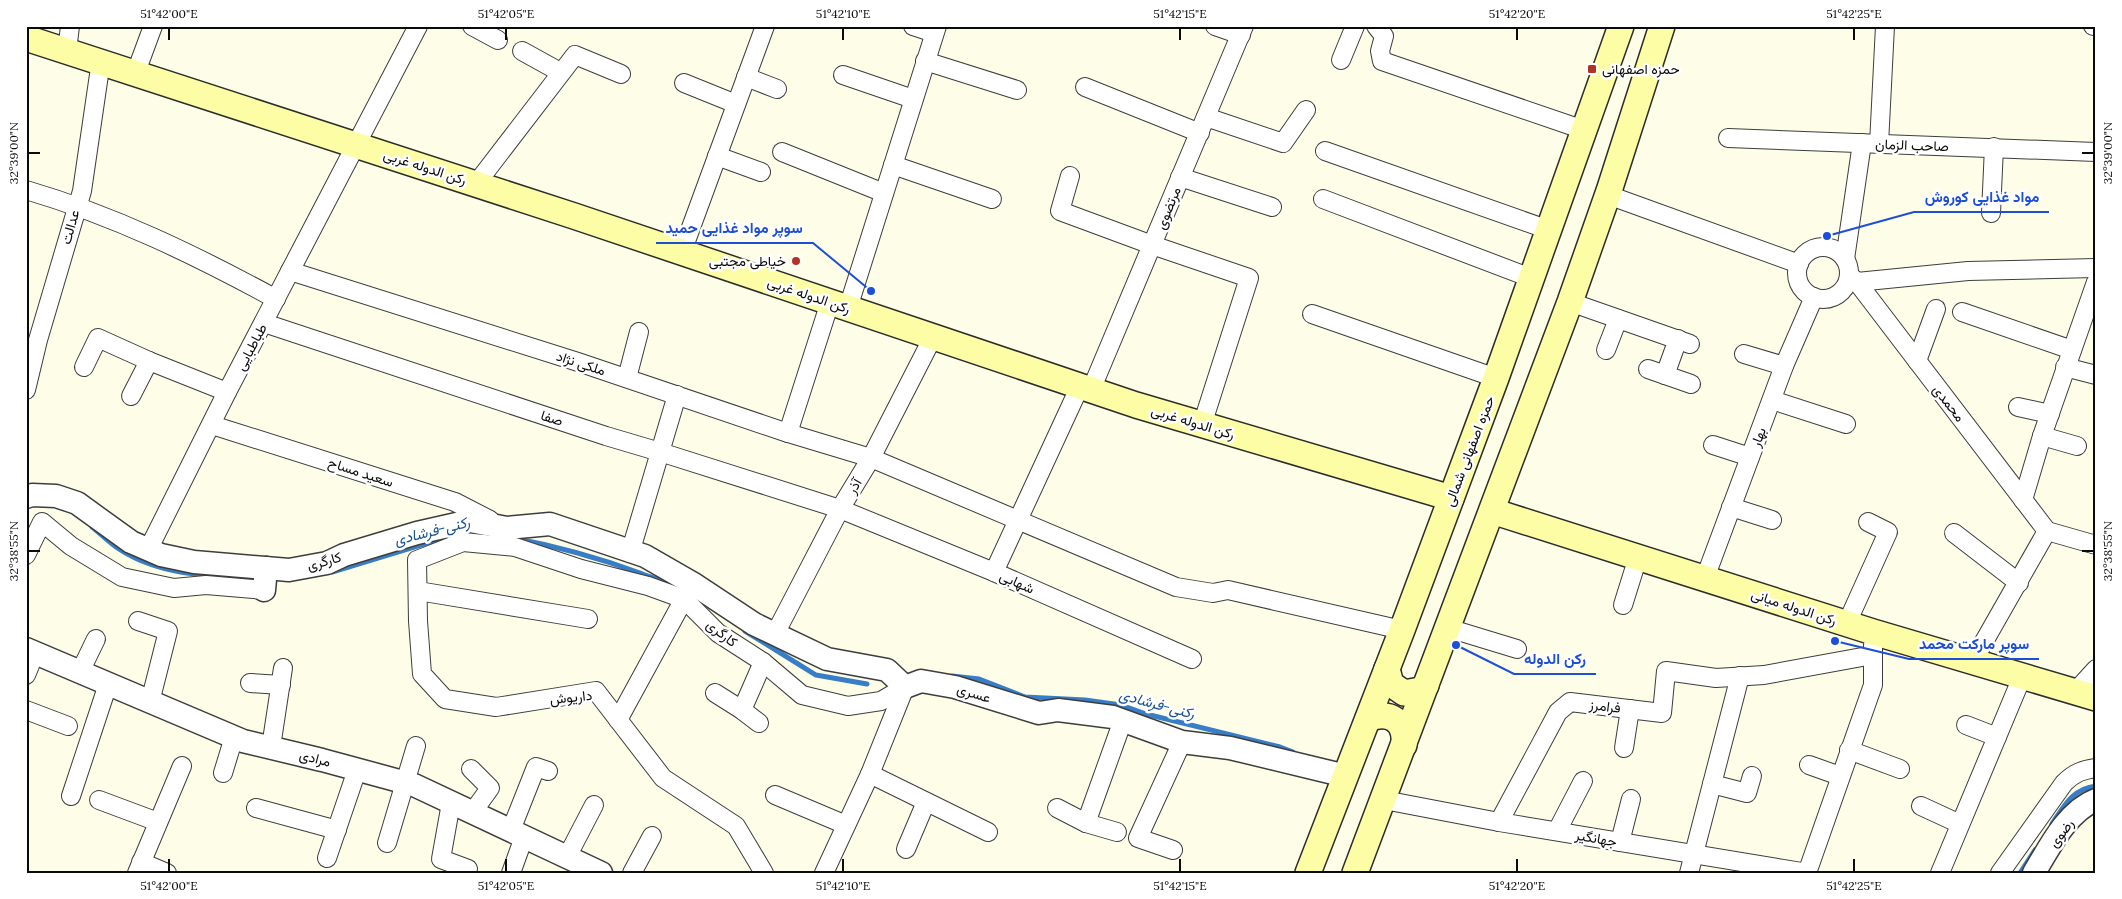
<svg xmlns="http://www.w3.org/2000/svg" width="2122" height="899" viewBox="0 0 2122 899" font-family="Lora,Vazirmatn,serif">
  <style>
    .lines { fill: none; stroke-linecap: round; stroke-linejoin: round }
    .stream { stroke: #377dc8; stroke-width: 5 }
    .minor-casing { stroke: #3d3d3d; stroke-width: 20 }
    .tertiary-casing { stroke: #3d3d3d; stroke-width: 25 }
    .secondary-casing { stroke: #2c2c2c; stroke-width: 28 }
    .minor { stroke: #fff; stroke-width: 18 }
    .tertiary { stroke: #fff; stroke-width: 22 }
    .secondary { stroke: #fcfda4; stroke-width: 25 }
    .ticks { fill: none; stroke: #0a0a0a; stroke-width: 2 }
    .poi-dot { fill: #b43127; stroke: #fff; stroke-width: 2 }
    .labels { text-anchor: middle; stroke-width: 5; stroke-linejoin: round; paint-order: stroke }
    .poi-label { font-size: 14px; fill: #0a0a0a; stroke: #fff; text-anchor: start }
    .street-label { font-size: 14px; fill: #0a0a0a; stroke: #fff }
    .water-label { font-size: 15px; font-style: italic; fill: #185096; stroke: #fff }
    .leader { fill: none; stroke: #1d4ed8; stroke-width: 2 }
    .callout-dot { fill: #1d4ed8; stroke: #fff; stroke-width: 2 }
    .callout-label { font-size: 15px; text-anchor: middle; font-weight: bold; fill: #1d4ed8; stroke: #fff; stroke-width: 5; stroke-linejoin: round; paint-order: stroke }
    .neatline { fill: none; stroke: #0a0a0a; stroke-width: 2 }
    .ticks-label { font-size: 12px; text-anchor: middle; fill: #0a0a0a }
  </style>
  <rect width="100%" height="100%" fill="#fefde7"/>
  <g class="lines">
    <g class="stream">
      <path d="M92 527C101 534 110 543 119 549 157 574 203 576 246 577"/>
      <path d="M513 538C556 546 599 558 640 573 653 578 667 582 679 589"/>
      <polyline points="332,572 437,540 480,532"/>
      <polyline points="745,631 816,675 867,684"/>
      <polyline points="952,676 979,679 1025,697 1085,700 1121,705 1146,714 1280,747 1293,752"/>
      <path d="M2052 824C2064 806 2072 789 2096 786"/>
      <polyline points="2020,873 2035,850"/>
    </g>
    <g class="minor-casing">
      <g id="minor">
        <polyline points="472,26 498,40"/>
        <polyline points="913,26 934,33"/>
        <polyline points="1215,26 1241,35"/>
        <polyline points="1376,26 1384,36 1380,51 1382,61 1584,130"/>
        <polyline points="2093,26 2096,26"/>
        <polyline points="67,51 70,26"/>
        <polyline points="522,51 560,72"/>
        <polyline points="1341,60 1355,26"/>
        <polyline points="925,61 1017,90"/>
        <polyline points="136,72 153,26"/>
        <polyline points="843,75 913,99"/>
        <polyline points="746,77 777,89"/>
        <polyline points="684,83 736,104"/>
        <polyline points="1085,87 1200,133"/>
        <polyline points="1206,117 1283,143 1306,110"/>
        <polyline points="1728,138 2096,152"/>
        <polyline points="1879,144 1885,26"/>
        <polyline points="1325,151 1549,230"/>
        <polyline points="782,152 884,193"/>
        <polyline points="717,156 761,172"/>
        <polyline points="893,165 992,199"/>
        <polyline points="1070,176 1060,211 1152,245 1249,278 1202,425"/>
        <polyline points="1180,177 1272,207"/>
        <polyline points="476,184 575,55 621,74"/>
        <path d="M26 190C115 216 195 255 276 299"/>
        <polyline points="1608,195 1799,264"/>
        <polyline points="1323,199 1531,278"/>
        <polyline points="1991,213 1994,147"/>
        <circle cx="1823" cy="273" r="26"/>
        <polyline points="682,252 765,26"/>
        <polyline points="1845,259 1862,143"/>
        <polyline points="290,271 578,362 788,433 871,458 1176,587 1213,593 1228,590 1402,630"/>
        <polyline points="1849,275 1857,282 2047,531"/>
        <polyline points="1857,282 1968,271 2096,268"/>
        <polyline points="1570,302 1690,344"/>
        <polyline points="848,308 937,26"/>
        <polyline points="1962,312 2072,350"/>
        <polyline points="1312,314 1496,378"/>
        <polyline points="264,323 606,436 660,452 840,509 994,572 1192,659"/>
        <polyline points="1606,350 1618,319"/>
        <polyline points="1744,354 1784,366"/>
        <polyline points="1917,361 1936,309"/>
        <polyline points="84,367 98,338 149,361 227,392"/>
        <polyline points="2065,367 2096,375"/>
        <polyline points="1648,369 1691,384"/>
        <polyline points="1665,375 1678,339"/>
        <polyline points="627,378 639,332"/>
        <polyline points="26,390 38,340 82,191 101,61"/>
        <polyline points="1091,390 1244,26"/>
        <polyline points="131,396 149,361"/>
        <polyline points="1772,400 1846,424"/>
        <polyline points="2018,407 2050,414"/>
        <polyline points="212,425 455,502 490,520"/>
        <polyline points="788,433 830,302"/>
        <polyline points="2042,436 2077,446"/>
        <polyline points="1713,445 1750,457"/>
        <polyline points="2023,500 2042,436 2096,282"/>
        <polyline points="1731,507 1772,520"/>
        <polyline points="2047,531 2096,545"/>
        <polyline points="1954,533 2019,583"/>
        <polyline points="148,550 227,392 418,26"/>
        <polyline points="630,553 677,395"/>
        <polyline points="26,555 42,522 71,546 122,577 174,588 206,585 264,590"/>
        <polyline points="994,572 1080,386"/>
        <polyline points="1705,578 1784,366 1814,297"/>
        <polyline points="418,591 588,619"/>
        <polyline points="1623,605 1638,557"/>
        <polyline points="138,621 168,631 150,702"/>
        <polyline points="1847,623 1888,532 1868,522"/>
        <polyline points="1448,628 1517,649"/>
        <polyline points="775,634 840,509 871,458 933,337"/>
        <polyline points="1973,661 2047,531"/>
        <polyline points="80,672 96,639"/>
        <polyline points="26,675 35,653"/>
        <polyline points="250,683 281,685"/>
        <polyline points="2075,692 2096,669"/>
        <polyline points="715,693 742,710 759,723"/>
        <polyline points="26,710 68,726"/>
        <polyline points="742,710 763,662"/>
        <polyline points="618,720 684,599"/>
        <polyline points="1966,725 1997,737"/>
        <polyline points="271,747 283,668"/>
        <polyline points="1624,748 1630,709"/>
        <polyline points="1849,750 1900,769"/>
        <polyline points="1809,765 1840,776"/>
        <polyline points="471,769 490,788 472,813"/>
        <polyline points="223,773 234,737"/>
        <polyline points="870,774 988,832"/>
        <polyline points="1712,784 1747,793 1752,776"/>
        <polyline points="775,795 846,825"/>
        <polyline points="71,796 108,684"/>
        <polyline points="99,800 158,822"/>
        <polyline points="1384,800 1499,822 1808,873"/>
        <polyline points="451,803 441,859 468,869 467,873"/>
        <polyline points="1921,806 1960,824"/>
        <polyline points="256,808 337,830"/>
        <polyline points="1057,808 1086,823 1117,832"/>
        <polyline points="1499,822 1558,712 1570,702 1662,713 1666,671 1716,678 1764,675 1873,655"/>
        <polyline points="1086,823 1123,720"/>
        <polyline points="511,830 536,767 548,771"/>
        <polyline points="1557,831 1583,781"/>
        <polyline points="1620,842 1631,799"/>
        <polyline points="387,843 416,746"/>
        <polyline points="906,849 926,802"/>
        <polyline points="1173,850 1138,838 1182,742"/>
        <polyline points="567,857 594,805"/>
        <polyline points="327,858 357,770"/>
        <polyline points="141,862 167,873"/>
        <polyline points="137,873 182,766"/>
        <polyline points="511,873 524,837"/>
        <polyline points="632,873 652,836"/>
        <polyline points="764,873 736,826 663,778 596,691 496,707 445,699 422,674 418,621 417,560 463,542 515,547 581,569 648,586 684,599 718,633 763,662 802,695 848,706 881,701 905,687"/>
        <polyline points="824,873 870,774 905,687"/>
        <polyline points="1689,873 1740,676"/>
        <polyline points="1807,873 1873,685 1873,645"/>
        <polyline points="1940,873 2022,677"/>
        <path d="M2000 873 2064 783C2074 773 2082 770 2096 768"/>
      </g>
    </g>
    <g class="tertiary-casing">
      <g id="tertiary">
        <polyline points="26,497 32,495 56,496 77,503 131,542 161,555 194,562 289,570 327,563 344,555 417,533 470,521 507,528 550,524 645,556 692,583 754,624 827,659 887,670 905,687 921,681 955,687 1039,713 1058,710 1113,717 1182,742 1230,748 1346,776"/>
        <polyline points="264,590 266,568"/>
        <polyline points="26,649 243,741 322,760 414,785 601,873"/>
        <path d="M2034 873C2049 848 2067 811 2096 800"/>
      </g>
    </g>
    <g class="secondary-casing">
      <g id="secondary">
        <polyline points="26,38 574,216 1136,405 1451,498"/>
        <polyline points="1492,511 1873,632 2096,698"/>
        <polyline points="1387,669 1391,684 1404,693 1420,690 1426,685"/>
        <path d="M1368 719C1390 710 1406 721 1404 745"/>
        <polyline points="1308,873 1402,630 1496,378 1621,26"/>
        <polyline points="1355,873 1570,302 1609,191 1662,26"/>
      </g>
    </g>
    <use href="#minor" class="minor"/>
    <use href="#tertiary" class="tertiary"/>
    <use href="#secondary" class="secondary"/>
  </g>
  <path class="ticks" d="M169 28V40M506 28V40M843 28V40M1180 28V40M1517 28V40M1854 28V40M28 153H40M2082 153H2094M28 551H40M2082 551H2094M169 859V872M506 859V872M843 859V872M1180 859V872M1517 859V872M1854 859V872"/>
  <g class="poi-dot">
    <rect x="1587" y="64" width="10" height="10" rx="2.5"/>
    <circle cx="796" cy="261" r="5"/>
  </g>
  <g class="labels">
    <g class="poi-label">
      <text x="1602" y="74">حمزه اصفهانی</text>
      <text x="786" y="266" text-anchor="end">خیاطی مجتبی</text>
    </g>
    <g class="street-label">
      <text transform="translate(1912 145) rotate(2)" y="5">صاحب الزمان</text>
      <text transform="translate(425 167) rotate(18)" y="5">رکن الدوله غربی</text>
      <text transform="translate(1168 208) rotate(-68)" y="5">مرتضوی</text>
      <text transform="translate(70 227) rotate(-74)" y="5">عدالت</text>
      <text transform="translate(809 295) rotate(19)" y="5">رکن الدوله غربی</text>
      <text transform="translate(251 347) rotate(-62)" y="5">طباطبایی</text>
      <text transform="translate(581 363) rotate(18)" y="5">ملکی نژاد</text>
      <text transform="translate(1949 403) rotate(52)" y="5">محمدی</text>
      <text transform="translate(552 418) rotate(18)" y="5">صفا</text>
      <text transform="translate(1193 422) rotate(17)" y="5">رکن الدوله غربی</text>
      <text transform="translate(1758 437) rotate(-69)" y="5">بهار</text>
      <text transform="translate(1469 451) rotate(-69)" y="5">حمزه اصفهانی شمالی</text>
      <text transform="translate(361 472) rotate(18)" y="5">سعید مساح</text>
      <text transform="translate(854 486) rotate(-59)" y="5">آذر</text>
      <text transform="translate(324 561) rotate(-16)" y="5">کارگری</text>
      <text transform="translate(1017 582) rotate(24)" y="5">شهابی</text>
      <text transform="translate(1794 607) rotate(18)" y="5">رکن الدوله میانی</text>
      <text transform="translate(722 633) rotate(38)" y="5">کارگری</text>
      <text transform="translate(974 693) rotate(17)" y="5">عسری</text>
      <text transform="translate(571 697) rotate(-6)" y="5">داریوش</text>
      <text transform="translate(1605 706) rotate(7)" y="5">فرامرز</text>
      <text transform="translate(315 758) rotate(14)" y="5">مرادی</text>
      <text transform="translate(2061 833) rotate(-53)" y="5">رضوی</text>
      <text transform="translate(1596 838) rotate(10)" y="5">جهانگیر</text>
    </g>
    <g class="water-label">
      <text transform="translate(432 531) rotate(-14)" y="5">رکنی-فرشادی</text>
      <text transform="translate(1157 704) rotate(15)" y="5">رکنی-فرشادی</text>
    </g>
  </g>
  <path class="leader" d="M1827 236L1914 212H2049M871 291L813 243H656M1835 641L1909 659H2039M1456 645L1514 674H1596"/>
  <g class="callout-dot">
    <circle cx="1827" cy="236" r="5"/>
    <circle cx="871" cy="291" r="5"/>
    <circle cx="1835" cy="641" r="5"/>
    <circle cx="1456" cy="645" r="5"/>
  </g>
  <g class="callout-label">
    <text x="1982" y="202">مواد غذایی کوروش</text>
    <text x="734" y="233">سوپر مواد غذایی حمید</text>
    <text x="1974" y="649">سوپر مارکت محمد</text>
    <text x="1555" y="664">رکن الدوله</text>
  </g>
  <rect width="2122" height="899" fill="none" stroke="#ffffff" stroke-width="55"/>
  <rect x="28" y="28" width="2066" height="844" class="neatline"/>
  <g class="ticks-label">
    <text x="169" y="18">51°42'00"E</text>
    <text x="506" y="18">51°42'05"E</text>
    <text x="843" y="18">51°42'10"E</text>
    <text x="1180" y="18">51°42'15"E</text>
    <text x="1517" y="18">51°42'20"E</text>
    <text x="1854" y="18">51°42'25"E</text>
    <text transform="translate(14 153) rotate(-90)" y="4">32°39'00"N</text>
    <text transform="translate(2108 153) rotate(-90)" y="4">32°39'00"N</text>
    <text transform="translate(14 551) rotate(-90)" y="4">32°38'55"N</text>
    <text transform="translate(2108 551) rotate(-90)" y="4">32°38'55"N</text>
    <text x="169" y="890">51°42'00"E</text>
    <text x="506" y="890">51°42'05"E</text>
    <text x="843" y="890">51°42'10"E</text>
    <text x="1180" y="890">51°42'15"E</text>
    <text x="1517" y="890">51°42'20"E</text>
    <text x="1854" y="890">51°42'25"E</text>
  </g>
</svg>
